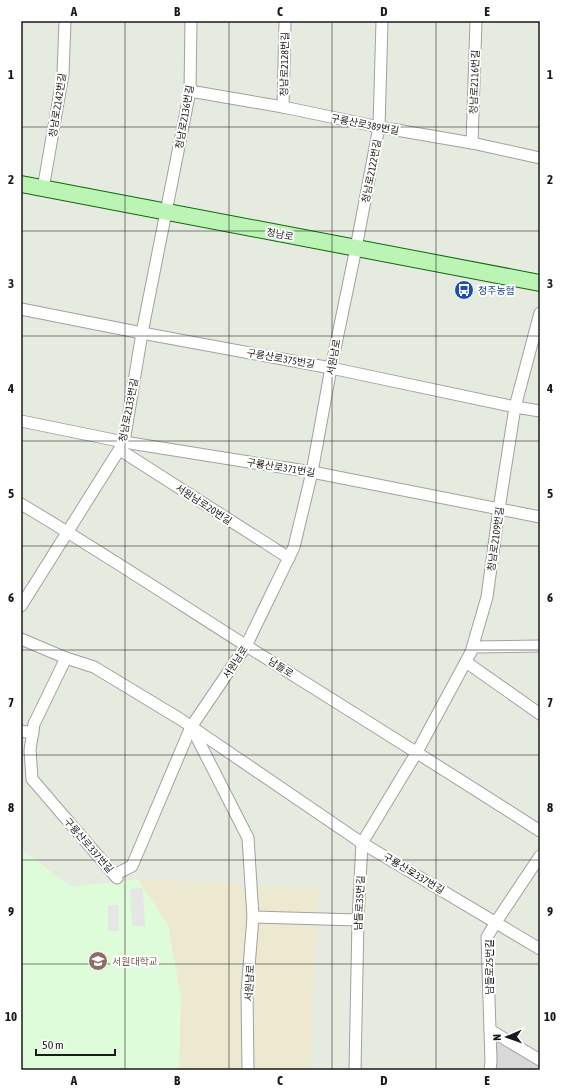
<svg xmlns="http://www.w3.org/2000/svg" width="561" height="1091" viewBox="0 0 561 1091" font-family="'Asap Condensed','Noto Sans KR',sans-serif">
  <style>
    .residential { fill: #d8d8d7 }
    .commercial { fill: #ece9d0 }
    .education { fill: #defcd9 }
    .parking { fill: #e6e6e6 }
    .lines { fill: none; stroke-linecap: round; stroke-linejoin: round }
    .minor-casing { stroke: #a1a1a1; stroke-width: 13 }
    .secondary-casing { stroke: #0f670c; stroke-width: 18 }
    .minor { stroke: #fff; stroke-width: 11 }
    .secondary { stroke: #bcf4b6; stroke-width: 16 }
    .grid { fill: none; stroke: #1a1a1a; stroke-width: 1; stroke-opacity: 0.55 }
    .labels { text-anchor: middle; stroke-width: 4; stroke-linejoin: round; paint-order: stroke }
    .street-label { font-size: 10px; fill: #1a1a1a; stroke: #fff }
    .transit-label { font-size: 10px; fill: #164399; stroke: #fff; text-anchor: start }
    .education-label { font-size: 10px; fill: #785e54; stroke: #fff; text-anchor: start }
    .neatline { fill: none; stroke: #1a1a1a; stroke-width: 1.5 }
    .grid-label { font-size: 13px; text-anchor: middle; font-weight: bold; fill: #1a1a1a }
  </style>
  <rect width="100%" height="100%" fill="#e6ebe0"/>
  <polygon class="residential" points="496,1040 540,1066 540,1070 494,1070"/>
  <polygon class="commercial" points="117,878 319,888 310,1070 107,1070"/>
  <polygon class="education" points="21,849 72,887 138,879 168,925 181,997 179,1070 21,1070"/>
  <g class="parking">
    <polygon points="143,888 145,926 132,926 130,889"/>
    <polygon points="108,905 118,905 119,931 108,931"/>
  </g>
  <g class="lines">
    <g class="minor-casing">
      <g id="minor">
        <polyline points="190,91 283,107 379,127 472,143 540,158"/>
        <polyline points="283,107 285,21"/>
        <polyline points="472,143 476,21"/>
        <polyline points="43,189 63,74 65,21"/>
        <polyline points="21,309 142,333 331,368 515,407 540,411"/>
        <polyline points="21,421 124,442 312,472 540,517"/>
        <polyline points="120,450 289,558"/>
        <path d="M21 504C97 549 171 598 245 645 344 707 442 768 540 831"/>
        <polyline points="21,606 124,442 142,333 190,91 191,21"/>
        <polyline points="21,639 66,658 94,667 180,719 362,843 540,949"/>
        <polyline points="473,647 540,646"/>
        <polyline points="66,658 34,724 30,750 32,779 117,878 116,874 132,866 191,727 246,646 294,547 312,472 331,368 356,248 379,127 382,21"/>
        <polyline points="466,662 540,714"/>
        <polyline points="193,730 248,838 253,917 247,992 248,1070"/>
        <polyline points="21,731 33,733"/>
        <polyline points="253,917 358,920"/>
        <polyline points="490,1030 540,1060"/>
        <polyline points="355,1070 358,920 362,843 417,752 471,652 487,597 499,509 515,407 540,313"/>
        <polyline points="490,1070 491,1061 487,937 496,922 540,856"/>
      </g>
    </g>
    <g class="secondary-casing">
      <polyline id="secondary" points="21,184 540,283"/>
    </g>
    <use href="#minor" class="minor"/>
    <use href="#secondary" class="secondary"/>
  </g>
  <path class="grid" d="M125 21V1070M229 21V1070M332 21V1070M436 21V1070M21 127H540M21 231H540M21 336H540M21 441H540M21 546H540M21 650H540M21 755H540M21 860H540M21 964H540"/>
  <defs>
    <g id="bus-disc" transform="scale(1)"><circle r="9.5" fill="#1a4fb4" stroke="#fff"/><path d="M-5-6H5V4H4V6H2V4H-2V6H-4V4H-5ZM-3.5-4V0h7V-4ZM-3.5 1.2v1.5H-2V1.2ZM2 1.2v1.5H3.5V1.2Z" fill="#fff"/></g>
    <g id="university-disc" transform="scale(1)"><circle r="9.5" fill="#8d6e63" stroke="#fff"/><path d="M0-5L7-2L0 1L-7-2ZM-4 1L0 2.5L4 1V4Q0 6-4 4Z" fill="#fff"/></g>
  </defs>
  <g fill-rule="evenodd">
    <use href="#bus-disc" x="464" y="290"/>
    <use href="#university-disc" x="98" y="961"/>
  </g>
  <g class="labels">
    <g class="street-label">
      <text transform="translate(284 64) rotate(-89)" y="4">청남로2128번길</text>
      <text transform="translate(474 82) rotate(-88)" y="4">청남로2116번길</text>
      <text transform="translate(57 105) rotate(-81)" y="4">청남로2142번길</text>
      <text transform="translate(184 117) rotate(-80)" y="4">청남로2136번길</text>
      <text transform="translate(365 124) rotate(11)" y="4">구룡산로389번길</text>
      <text transform="translate(371 171) rotate(-79)" y="4">청남로2122번길</text>
      <text transform="translate(280 234) rotate(11)" y="4">청남로</text>
      <text transform="translate(333 357) rotate(-79)" y="4">서원남로</text>
      <text transform="translate(281 358) rotate(10)" y="4">구룡산로375번길</text>
      <text transform="translate(128 410) rotate(-79)" y="4">청남로2133번길</text>
      <text transform="translate(281 467) rotate(9)" y="4">구룡산로371번길</text>
      <text transform="translate(204 504) rotate(33)" y="4">서원남로20번길</text>
      <text transform="translate(495 539) rotate(-82)" y="4">청남로2109번길</text>
      <text transform="translate(235 662) rotate(-57)" y="4">서원남로</text>
      <text transform="translate(281 667) rotate(32)" y="4">남들로</text>
      <text transform="translate(89 845) rotate(49)" y="4">구룡산로337번길</text>
      <text transform="translate(414 873) rotate(31)" y="4">구룡산로337번길</text>
      <text transform="translate(359 903) rotate(-87)" y="4">남들로35번길</text>
      <text transform="translate(489 967) rotate(-90)" y="4">남들로25번길</text>
      <text transform="translate(249 983) rotate(-87)" y="4">서원남로</text>
    </g>
    <g class="transit-label">
      <text x="478" y="294">청주농협</text>
    </g>
    <g class="education-label">
      <text x="112" y="965">서원대학교</text>
    </g>
  </g>
  <rect width="561" height="1091" fill="none" stroke="#ffffff" stroke-width="44"/>
  <g transform="translate(507 1037) rotate(268)" stroke="#ffffff" stroke-width="3" paint-order="stroke">
  <path d="M0-3L7 15L0 10L-7 15Z" fill="#1a1a1a"/>
  <text y="-6" font-size="11" font-weight="bold" text-anchor="middle" fill="#1a1a1a">N</text>
  </g>
  <path d="M36 1049v6h79v-6" fill="none" stroke="#1a1a1a" stroke-width="2"/>
  <text x="42" y="1049" font-size="12" fill="#1a1a1a" stroke="#ffffff" stroke-width="3" paint-order="stroke">50 m</text>
  <rect x="22" y="22" width="517" height="1047" class="neatline"/>
  <g class="grid-label">
    <text x="74" y="16">A</text>
    <text x="177" y="16">B</text>
    <text x="280" y="16">C</text>
    <text x="384" y="16">D</text>
    <text x="487" y="16">E</text>
    <text x="11" y="79">1</text>
    <text x="550" y="79">1</text>
    <text x="11" y="184">2</text>
    <text x="550" y="184">2</text>
    <text x="11" y="288">3</text>
    <text x="550" y="288">3</text>
    <text x="11" y="393">4</text>
    <text x="550" y="393">4</text>
    <text x="11" y="498">5</text>
    <text x="550" y="498">5</text>
    <text x="11" y="602">6</text>
    <text x="550" y="602">6</text>
    <text x="11" y="707">7</text>
    <text x="550" y="707">7</text>
    <text x="11" y="812">8</text>
    <text x="550" y="812">8</text>
    <text x="11" y="916">9</text>
    <text x="550" y="916">9</text>
    <text x="11" y="1021">10</text>
    <text x="550" y="1021">10</text>
    <text x="74" y="1085">A</text>
    <text x="177" y="1085">B</text>
    <text x="280" y="1085">C</text>
    <text x="384" y="1085">D</text>
    <text x="487" y="1085">E</text>
  </g>
</svg>
